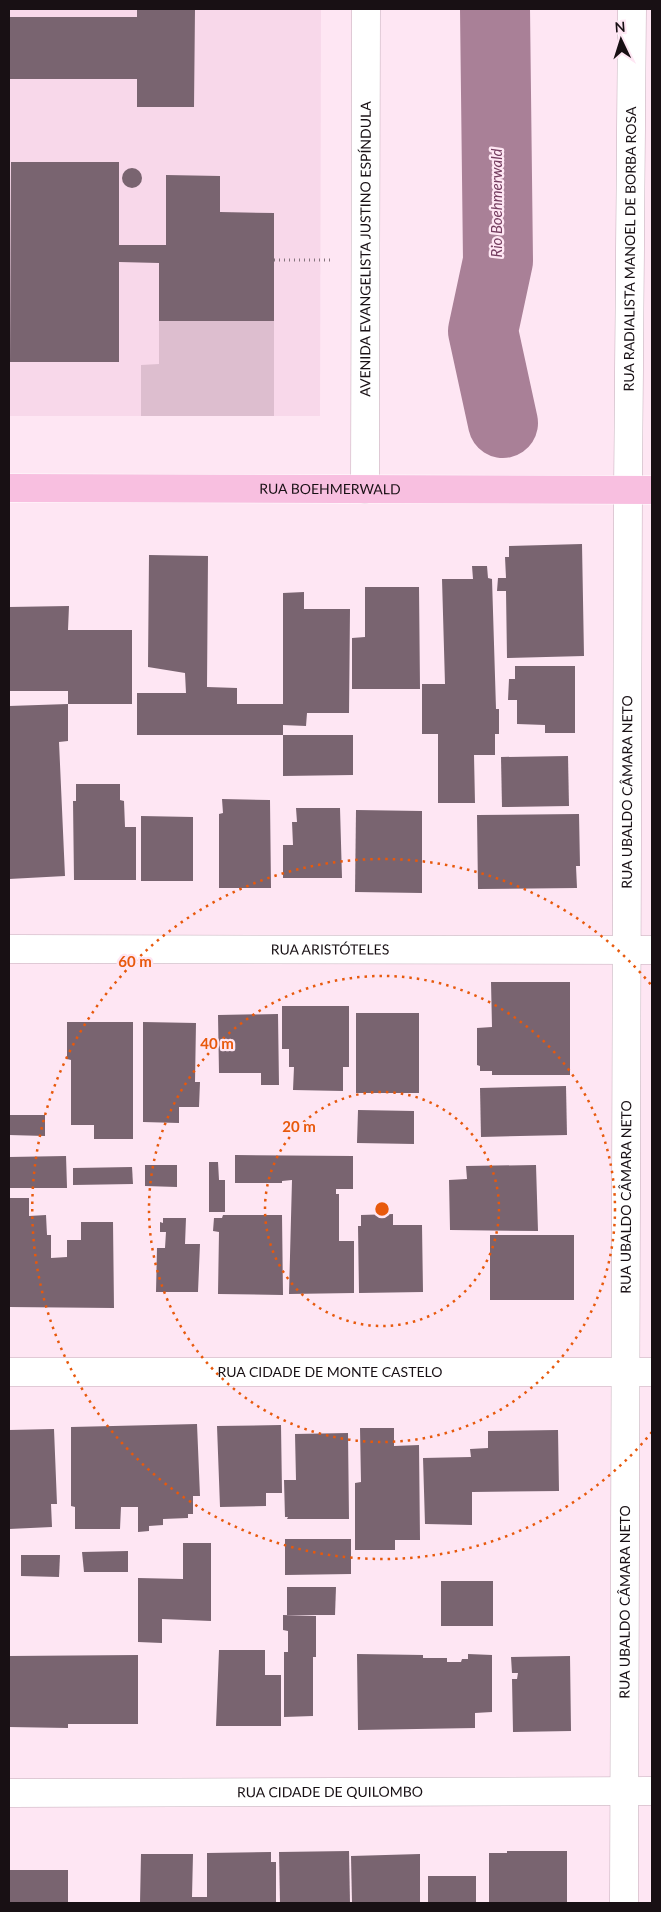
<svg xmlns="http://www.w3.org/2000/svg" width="661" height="1912" viewBox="0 0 661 1912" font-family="Lato,sans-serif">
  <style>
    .built { fill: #f8d8ea }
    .green { fill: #ddbecf }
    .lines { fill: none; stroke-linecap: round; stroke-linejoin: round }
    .river { stroke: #a98097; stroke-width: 70 }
    .building { fill: #796470 }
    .minor-casing { stroke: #c4aeba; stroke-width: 29 }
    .major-casing { stroke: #fff; stroke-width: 29 }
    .path { stroke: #84747d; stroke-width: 3; stroke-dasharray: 1 4; stroke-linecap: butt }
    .minor { stroke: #fff; stroke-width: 28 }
    .major { stroke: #f8bfe0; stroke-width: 28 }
    .ring { fill: none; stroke: #e8590c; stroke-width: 2.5; stroke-dasharray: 2.5 5 }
    .labels { text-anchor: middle; stroke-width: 4.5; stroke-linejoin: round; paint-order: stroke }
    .street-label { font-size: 14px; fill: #181014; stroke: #fee6f3 }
    .water-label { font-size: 15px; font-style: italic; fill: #753e60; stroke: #fee6f3 }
    .centre { fill: #e8590c; stroke: #fee6f3; stroke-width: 2.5 }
    .ring-label { font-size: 15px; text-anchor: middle; font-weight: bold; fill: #e8590c; stroke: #fee6f3; stroke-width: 4.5; stroke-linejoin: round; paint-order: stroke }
  </style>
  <rect width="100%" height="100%" fill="#fee6f3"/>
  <polygon class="built" points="9,9 321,9 320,416 9,416"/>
  <polygon class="green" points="159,321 274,321 274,416 141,416 141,365 159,364"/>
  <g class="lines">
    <polyline class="river" points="495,9 498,261 483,331 503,423"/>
  </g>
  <g class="building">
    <polygon points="137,9 195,9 194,107 137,107 137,79 9,79 9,17 137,17"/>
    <polygon points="11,162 119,162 119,245 166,245 166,175 220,176 220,212 274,213 274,321 159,321 159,263 119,262 119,362 10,362"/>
    <circle cx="132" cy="178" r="10"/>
    <polygon points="582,544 584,656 507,658 506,591 497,591 498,578 506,578 505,557 509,557 509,546"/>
    <polygon points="149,555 208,556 207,687 237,688 237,704 283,704 283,593 304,592 304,609 350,609 349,713 307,713 306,726 283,725 283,735 353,735 353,775 283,776 283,735 137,735 137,693 186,693 185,673 148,667"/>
    <polygon points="472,566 487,566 488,578 492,579 496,709 499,709 499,734 495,734 495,755 474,755 475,803 438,803 438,734 422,734 422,684 445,684 442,579 473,579"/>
    <polygon points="365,587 419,587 420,689 352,689 352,638 365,637"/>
    <polygon points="69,606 68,630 132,630 132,704 68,704 68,691 9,691 9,607"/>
    <polygon points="515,666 575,666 575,733 545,733 545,725 517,724 517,700 508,700 509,679 515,679"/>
    <polygon points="68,704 68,741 59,742 65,876 9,879 9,706"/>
    <polygon points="568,756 569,806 502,807 501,757"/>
    <polygon points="76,784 120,784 120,800 124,801 125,827 136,827 136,880 74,880 73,801 76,801"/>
    <polygon points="222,799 270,800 271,888 219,888 219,814 223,813"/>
    <polygon points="296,808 340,808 342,878 283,878 283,845 293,845 292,822 297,822"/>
    <polygon points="356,810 422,811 422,893 355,892"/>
    <polygon points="579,814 580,866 576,866 577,888 478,889 477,815"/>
    <polygon points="141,816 193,817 193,881 141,881"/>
    <polygon points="491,982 570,982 570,1075 492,1075 492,1071 480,1071 480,1066 477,1065 477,1028 492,1027"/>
    <polygon points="282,1006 349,1006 349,1067 343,1067 343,1091 293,1090 294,1067 289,1067 289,1049 282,1049"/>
    <rect x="356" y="1013" width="63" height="80"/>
    <polygon points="278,1014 279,1085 261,1085 261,1073 219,1073 218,1015"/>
    <polygon points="67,1022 133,1022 133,1139 94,1139 94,1125 71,1125 71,1060 67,1059"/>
    <polygon points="143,1022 196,1023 195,1082 200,1082 199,1107 179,1107 179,1123 143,1122"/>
    <polygon points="566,1086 567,1135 481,1137 480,1088"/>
    <polygon points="358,1110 414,1111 414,1144 357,1143"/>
    <polygon points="9,1115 45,1115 45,1136 9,1135"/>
    <polygon points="235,1155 353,1156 353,1189 336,1189 336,1194 339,1194 339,1241 354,1241 354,1293 289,1294 292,1180 282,1181 282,1183 235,1183"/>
    <polygon points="66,1156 67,1188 9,1188 9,1157"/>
    <polygon points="209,1162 218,1162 219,1180 225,1180 225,1212 209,1212"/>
    <polygon points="145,1165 177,1165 177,1187 145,1186"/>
    <polygon points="536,1165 538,1231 450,1230 449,1180 467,1179 466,1166"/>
    <polygon points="132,1167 133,1184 73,1185 73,1168"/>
    <polygon points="9,1198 29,1198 29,1216 46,1215 47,1235 51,1235 51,1258 67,1257 67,1240 81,1240 81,1222 113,1222 114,1308 9,1307"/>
    <polygon points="393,1214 393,1225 422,1225 423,1292 359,1293 358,1226 361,1226 361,1215"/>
    <polygon points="223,1215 282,1215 283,1295 218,1294 219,1232 213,1231 214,1218 222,1218"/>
    <polygon points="163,1218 186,1218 185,1244 200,1244 198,1292 156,1292 157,1248 165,1248 166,1232 160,1232 160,1222 163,1223"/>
    <rect x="490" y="1235" width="84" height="65"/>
    <polygon points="197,1424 200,1496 193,1496 193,1514 188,1514 188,1518 163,1519 163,1525 149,1526 149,1531 138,1532 138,1507 121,1507 120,1529 75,1529 75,1507 71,1506 71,1427"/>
    <polygon points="281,1425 282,1493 266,1493 266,1506 220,1507 217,1426"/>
    <polygon points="360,1428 394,1428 394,1446 419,1445 420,1540 395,1540 395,1550 355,1550 355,1483 361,1482"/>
    <polygon points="54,1429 57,1504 51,1504 52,1527 9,1529 9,1430"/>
    <polygon points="558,1430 559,1491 472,1492 472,1525 425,1524 423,1458 471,1457 470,1449 488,1448 488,1431"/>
    <polygon points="348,1433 349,1519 287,1519 288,1517 285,1517 284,1480 296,1480 295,1434"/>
    <polygon points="285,1539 351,1539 351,1574 285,1575"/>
    <polygon points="183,1543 211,1543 211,1621 162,1619 162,1643 138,1642 138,1578 183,1579"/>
    <polygon points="128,1551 128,1572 84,1572 82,1552"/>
    <polygon points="21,1555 60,1555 59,1577 21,1576"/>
    <rect x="441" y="1581" width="52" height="45"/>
    <polygon points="287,1587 336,1587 335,1615 287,1615"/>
    <polygon points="283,1615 316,1616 316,1657 313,1657 313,1716 284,1717 284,1652 288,1652 288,1631 283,1630"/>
    <polygon points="219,1650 265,1650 265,1675 281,1675 281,1726 216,1726"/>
    <polygon points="357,1654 423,1655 423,1658 447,1658 447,1662 461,1662 462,1659 468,1659 468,1654 492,1655 492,1712 475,1713 475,1728 358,1730"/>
    <polygon points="138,1655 138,1724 68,1724 68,1728 9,1727 9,1656"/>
    <polygon points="570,1656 571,1731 513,1732 512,1679 517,1679 518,1673 512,1673 511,1657"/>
    <polygon points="349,1851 350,1903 280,1903 279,1852"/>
    <polygon points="507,1851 567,1851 567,1903 489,1903 489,1853 507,1853"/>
    <polygon points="271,1852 271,1862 276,1862 276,1903 140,1903 141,1854 193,1854 192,1897 207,1897 207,1853"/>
    <polygon points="420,1854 420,1902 352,1903 351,1856"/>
    <rect x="9" y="1870" width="59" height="33"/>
    <polygon points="428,1876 476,1876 476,1902 428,1903"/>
  </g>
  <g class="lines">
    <g class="minor-casing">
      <g id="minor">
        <path id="s1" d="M365 489 366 9"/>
        <path id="s2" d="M9 949 652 950"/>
        <path id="s3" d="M9 1372H652"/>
        <path id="s4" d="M9 1793 652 1791"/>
        <path id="s5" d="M624 1903 628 490 632 9"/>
      </g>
    </g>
    <g class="major-casing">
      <g id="major">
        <path id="s6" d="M9 488 652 490"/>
      </g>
    </g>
    <polyline class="path" points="274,260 332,260"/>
    <use href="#minor" class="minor"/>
    <use href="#major" class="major"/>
  </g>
  <g class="ring">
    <circle cx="382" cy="1209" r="117"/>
    <circle cx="382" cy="1209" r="233"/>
    <path d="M652 1432A350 350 0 1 1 652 986"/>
  </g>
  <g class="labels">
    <g class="street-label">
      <text dy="5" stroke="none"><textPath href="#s1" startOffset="240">AVENIDA EVANGELISTA JUSTINO ESPÍNDULA</textPath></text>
      <text dy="5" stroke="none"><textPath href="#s5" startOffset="1654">RUA RADIALISTA MANOEL DE BORBA ROSA</textPath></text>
      <text dy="5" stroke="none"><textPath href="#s6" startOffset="321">RUA BOEHMERWALD</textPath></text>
      <text dy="5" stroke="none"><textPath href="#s5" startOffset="1111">RUA UBALDO CÂMARA NETO</textPath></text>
      <text dy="5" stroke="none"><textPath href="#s2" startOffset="321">RUA ARISTÓTELES</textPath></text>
      <text dy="5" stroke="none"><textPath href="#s5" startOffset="706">RUA UBALDO CÂMARA NETO</textPath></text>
      <text dy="5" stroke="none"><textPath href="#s3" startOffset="321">RUA CIDADE DE MONTE CASTELO</textPath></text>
      <text dy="5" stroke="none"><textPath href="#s5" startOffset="301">RUA UBALDO CÂMARA NETO</textPath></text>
      <text dy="5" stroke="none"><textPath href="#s4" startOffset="321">RUA CIDADE DE QUILOMBO</textPath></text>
    </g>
    <g class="water-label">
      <text transform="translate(497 203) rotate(-90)" y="5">Rio Boehmerwald</text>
    </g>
  </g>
  <circle cx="382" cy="1209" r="8" class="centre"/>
  <g class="ring-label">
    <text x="135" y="967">60 m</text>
    <text x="217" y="1049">40 m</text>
    <text x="299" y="1132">20 m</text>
  </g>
  <rect width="661" height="1912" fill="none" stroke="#181014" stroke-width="20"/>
  <g transform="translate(621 40) rotate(356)" stroke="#fee6f3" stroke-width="4" paint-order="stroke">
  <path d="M0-4L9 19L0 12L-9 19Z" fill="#181014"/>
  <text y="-8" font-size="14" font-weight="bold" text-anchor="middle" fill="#181014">N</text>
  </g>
</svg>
